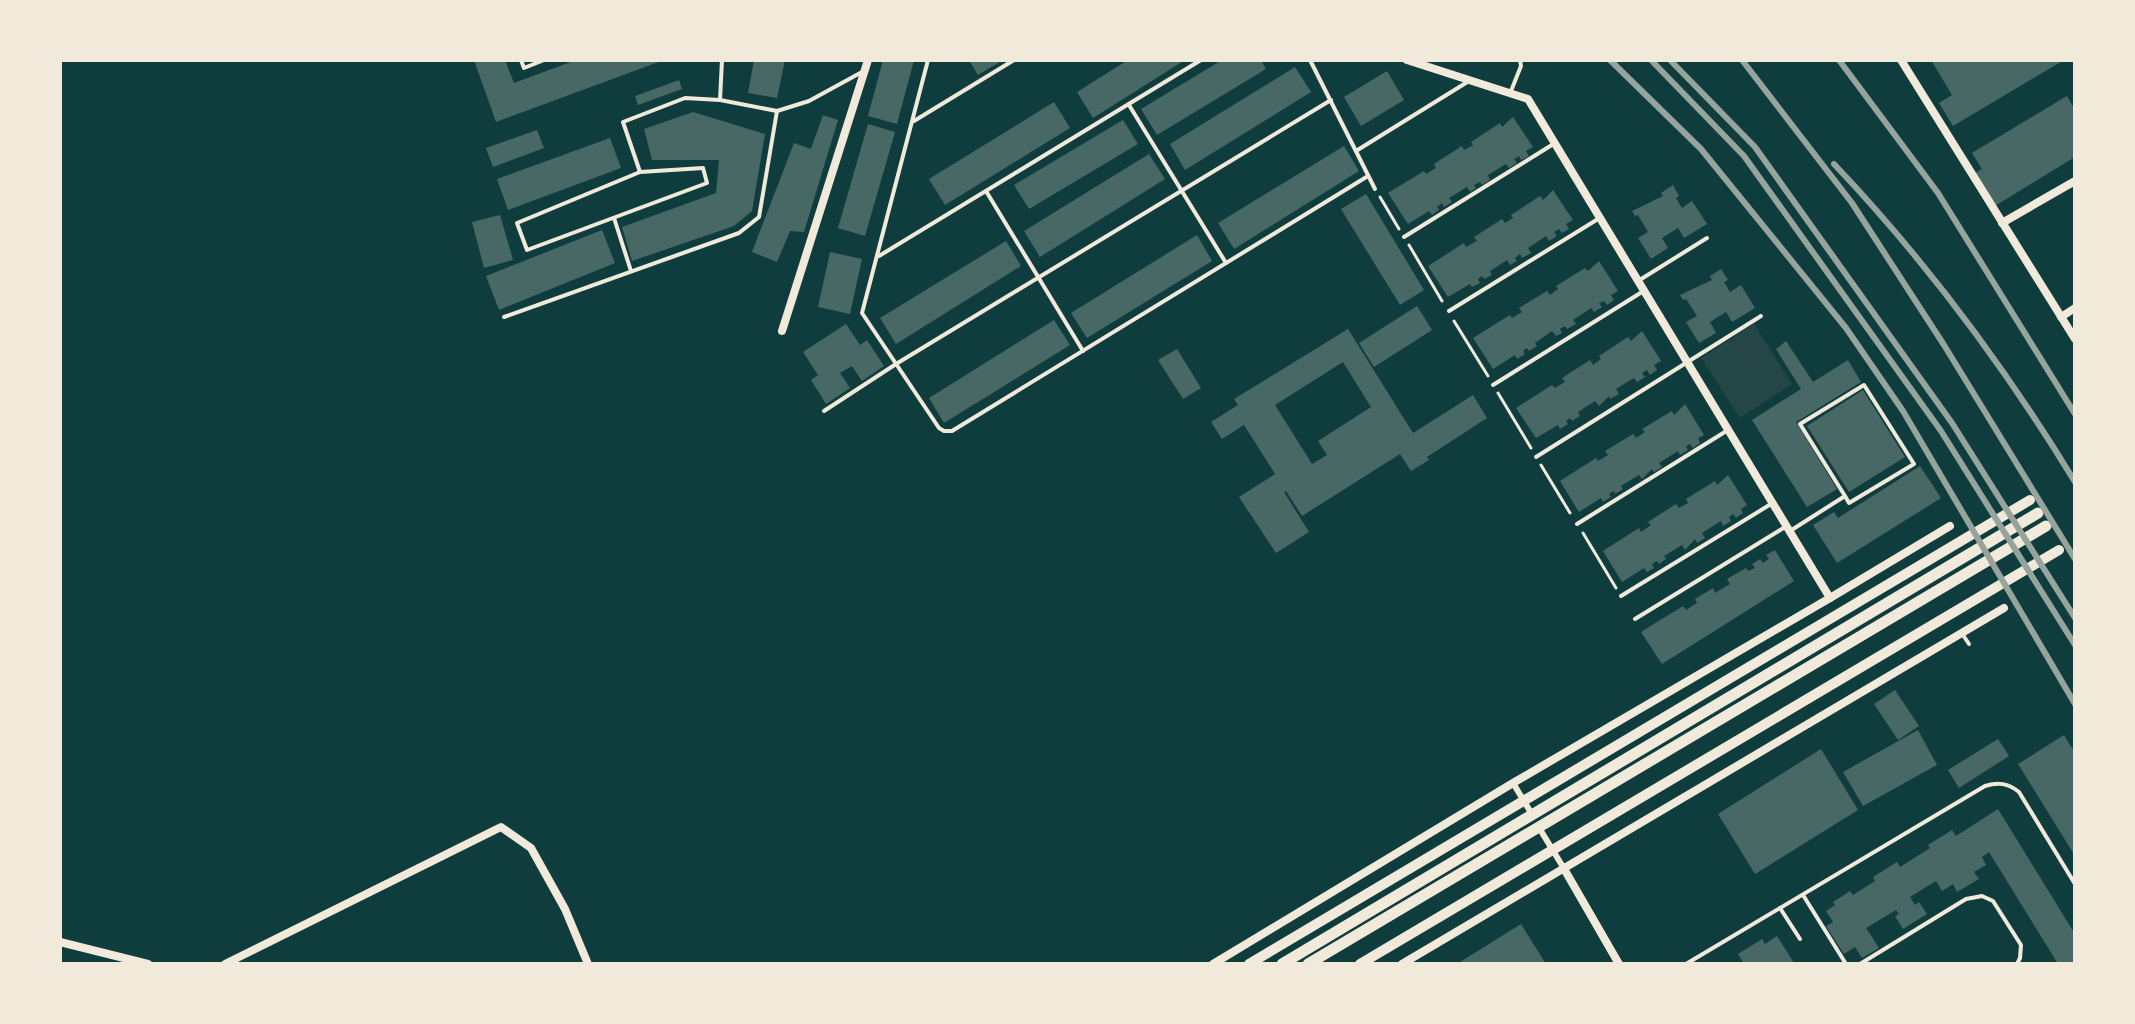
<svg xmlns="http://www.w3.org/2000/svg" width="2135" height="1024" viewBox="0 0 2135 1024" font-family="Figtree,sans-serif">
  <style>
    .green { fill: #244646 }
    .building { fill: #486865; fill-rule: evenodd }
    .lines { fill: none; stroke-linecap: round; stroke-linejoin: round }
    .path { stroke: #f1e9da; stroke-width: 3 }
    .service { stroke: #f1e9da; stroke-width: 4 }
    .pedestrian { stroke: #f1e9da; stroke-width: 6 }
    .minor { stroke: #f1e9da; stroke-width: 8 }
    .tertiary { stroke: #f1e9da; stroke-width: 10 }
    .secondary { stroke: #f1e9da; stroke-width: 11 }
    .rail { stroke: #97a49c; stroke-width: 6 }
  </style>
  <rect width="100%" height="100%" fill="#0f3d3e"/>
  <polygon class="green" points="1754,324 1792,384 1740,418 1701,358"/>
  <g class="building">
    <polygon points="474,60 505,60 514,83 576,60 664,60 496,122"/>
    <polygon points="754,60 785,60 777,98 748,93"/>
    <polygon points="883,60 914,60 897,124 868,116"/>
    <polygon points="969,60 1003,60 978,75"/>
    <polygon points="1128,60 1185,60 1093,118 1077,92"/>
    <polygon points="1222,60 1261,60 1266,69 1157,135 1141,109"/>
    <polygon points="1931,60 2064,60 1953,126 1939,103 1952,95"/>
    <polygon points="1295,67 1311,92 1185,170 1170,144"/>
    <polygon points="1387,71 1404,100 1361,126 1344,97"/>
    <polygon points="679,80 682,89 638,105 635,96"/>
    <polygon points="2067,96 2075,110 2075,157 1995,206 1975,173 1982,169 1972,153"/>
    <polygon points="1054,102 1070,128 945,205 929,179"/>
    <polygon points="693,112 765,134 752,211 734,226 632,261 622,227 716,193 719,160 652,160 644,129"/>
    <polygon points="823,115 838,120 804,232 790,231 777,262 752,252 794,143 811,149"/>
    <polygon points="1513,117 1533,147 1526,151 1529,156 1521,160 1519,156 1514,159 1517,163 1509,168 1506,164 1488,175 1490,180 1482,185 1480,182 1474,185 1476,188 1470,192 1467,187 1449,198 1452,202 1444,207 1442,203 1437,207 1439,210 1432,215 1429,211 1408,224 1388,193 1424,171 1426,174 1436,168 1434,164 1462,146 1464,150 1473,145 1471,142 1500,123 1502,127"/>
    <polygon points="1123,120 1138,144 1029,209 1014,185"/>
    <polygon points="868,124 895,132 865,236 838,228"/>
    <polygon points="537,130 544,148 493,167 486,148"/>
    <polygon points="610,138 621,168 508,210 497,179"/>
    <polygon points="1344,146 1359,171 1234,249 1218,223"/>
    <polygon points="1149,154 1165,179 1040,257 1024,231"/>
    <polygon points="1673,185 1679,196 1676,198 1682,208 1692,201 1707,224 1684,238 1678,228 1662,238 1668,248 1651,259 1638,238 1648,232 1638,215 1635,216 1632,211 1663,196 1661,193"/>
    <polygon points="1553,190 1573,220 1566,224 1569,229 1562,233 1559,229 1554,232 1557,236 1549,241 1546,236 1528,248 1531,253 1522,258 1520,254 1515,258 1517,261 1510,265 1507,260 1490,271 1492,275 1484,279 1482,276 1478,279 1480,283 1472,287 1470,284 1448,297 1428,266 1464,243 1466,247 1477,241 1474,237 1502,219 1505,223 1513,218 1511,215 1540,196 1543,200"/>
    <polygon points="1366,194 1424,290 1400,305 1341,209"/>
    <polygon points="500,215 513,260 484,268 472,222"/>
    <polygon points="602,230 615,263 499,310 486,276"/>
    <polygon points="1197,235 1212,261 1087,338 1071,313"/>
    <polygon points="1006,241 1021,266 896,344 880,318"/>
    <polygon points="830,252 862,259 850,314 818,307"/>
    <polygon points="1599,261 1618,291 1611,295 1614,300 1607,305 1604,301 1599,303 1602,307 1594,312 1591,308 1573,320 1576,324 1567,329 1565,326 1560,329 1562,333 1556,336 1552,331 1535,343 1537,346 1529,351 1527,348 1523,351 1525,354 1517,359 1515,355 1493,369 1473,338 1510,315 1512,318 1522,312 1519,308 1547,291 1550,295 1558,289 1556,286 1585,268 1588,271"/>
    <polygon points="1721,269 1728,280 1724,282 1730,292 1741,285 1755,308 1732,322 1726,312 1710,322 1716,333 1699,343 1686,322 1697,316 1686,299 1683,300 1680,295 1712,280 1710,276"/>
    <polygon points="1417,306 1432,330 1374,367 1359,343"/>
    <polygon points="1054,320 1070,345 944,423 929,398"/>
    <polygon points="846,324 860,345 867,340 884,366 862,381 852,366 840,373 850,388 826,404 811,380 818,375 803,352"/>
    <path d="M1348 329 1413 433 1473 395 1487 418 1427 457 1429 460 1411 471 1400 454 1302 516 1286 491 1284 492 1309 532 1276 553 1239 497 1275 474 1244 425 1222 439 1211 422 1238 405 1234 399ZM1343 362 1371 407 1318 441 1327 455 1312 464 1275 405Z"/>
    <polygon points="1642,331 1661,361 1654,365 1657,370 1650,375 1647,370 1642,373 1645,377 1637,382 1634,378 1616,389 1619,394 1610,399 1609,396 1599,406 1595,401 1578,412 1580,416 1572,421 1570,418 1566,421 1568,424 1560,429 1558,425 1536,438 1516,408 1552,385 1555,388 1565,382 1562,378 1590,360 1593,365 1601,359 1599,356 1628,337 1631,341"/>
    <polygon points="1786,341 1813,382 1848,360 1861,382 1796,422 1837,489 1807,507 1752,420 1801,389 1776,349"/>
    <polygon points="1177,349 1201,388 1183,399 1158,360"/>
    <polygon points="1863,390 1905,457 1849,492 1807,426"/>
    <polygon points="1685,404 1704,435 1698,438 1700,443 1693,448 1690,444 1686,446 1688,450 1680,455 1678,451 1659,463 1662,467 1654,472 1652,469 1642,479 1639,475 1621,486 1623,489 1615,494 1614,491 1609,494 1611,497 1603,502 1601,498 1579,512 1560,481 1596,458 1598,461 1608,455 1605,451 1633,434 1636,438 1645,432 1642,429 1672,411 1674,415"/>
    <polygon points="1920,466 1941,498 1837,563 1813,525 1834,512 1838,518"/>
    <polygon points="1728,475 1747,505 1741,509 1743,513 1736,518 1733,514 1729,517 1731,521 1723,526 1721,521 1702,533 1705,538 1697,543 1695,539 1685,550 1682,545 1664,556 1666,559 1659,564 1657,561 1652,564 1654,568 1647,572 1644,568 1622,582 1603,551 1639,528 1641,532 1651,525 1648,522 1676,504 1679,508 1688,503 1686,499 1715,481 1717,485"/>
    <polygon points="1775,550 1794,581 1662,664 1641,632 1683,606 1686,610 1697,603 1695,599 1713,588 1715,593 1730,584 1727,579 1746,568 1748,571 1755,568 1752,564 1760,559 1763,563 1769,559 1766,555"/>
    <polygon points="1895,690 1919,726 1898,740 1874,704"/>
    <polygon points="1918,730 1937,765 1863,806 1843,772"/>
    <polygon points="2064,735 2075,753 2075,856 2018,764"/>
    <polygon points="1998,739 2009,756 1959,788 1948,770"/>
    <polygon points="1821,749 1858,810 1755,874 1718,814"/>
    <polygon points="1998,809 2075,934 2075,964 2058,964 1989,852 1982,857 1986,865 1974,872 1979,879 1957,892 1953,884 1942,891 1936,881 1910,897 1915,905 1919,902 1927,914 1903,929 1895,916 1899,914 1896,910 1866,928 1879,948 1862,958 1855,947 1844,954 1826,926 1833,922 1826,911 1835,905 1833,902 1850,891 1853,895 1875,881 1873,877 1897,862 1900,867 1930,848 1928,845 1952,830 1956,836"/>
    <polygon points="1521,924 1546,964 1457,964"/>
    <polygon points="1777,936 1794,963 1744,964 1738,954 1762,939 1765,944"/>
  </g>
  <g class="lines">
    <g class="path">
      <polyline points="1380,197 1399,229"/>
      <polyline points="1409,245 1442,301"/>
      <polyline points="1454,321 1488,376"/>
      <polyline points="1498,393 1531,448"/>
      <polyline points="1541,465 1570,513"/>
      <polyline points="1583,533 1616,588"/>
    </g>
    <g class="service">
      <polyline points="521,60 524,68 544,60"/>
      <polyline points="928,60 862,313 939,428 944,431 952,431 1368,176"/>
      <polyline points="1310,60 1375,189"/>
      <polyline points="1511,91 1521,66 1520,60"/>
      <polyline points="720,100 722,60"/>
      <polyline points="1129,105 1226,263"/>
      <polyline points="914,121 1014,60"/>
      <polyline points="1356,151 1469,81"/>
      <polygon points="703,168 707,183 527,250 517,223 640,172"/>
      <polyline points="640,172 623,122 685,98 720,100 777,111 809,101 862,72"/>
      <polyline points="986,191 1083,351"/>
      <polyline points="614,218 631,271"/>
      <polyline points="1404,237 1555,143"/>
      <polyline points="879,256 1201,60"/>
      <polyline points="1638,281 1707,238"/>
      <polyline points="1449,311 1598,219"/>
      <polyline points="504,317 739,233 759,217 777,111"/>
      <polyline points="1493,385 1642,292"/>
      <polyline points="824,411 896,364 1331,100"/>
      <polyline points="1536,457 1761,316"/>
      <polyline points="1577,524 1728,430"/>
      <polyline points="1790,531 1845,496 1849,503 1914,464 1864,385 1800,424 1845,496"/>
      <polyline points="1621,596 1771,504"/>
      <polyline points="1635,619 1785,527"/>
      <polyline points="1963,635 1969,644"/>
      <polyline points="1803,895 1846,964"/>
      <polyline points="1780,908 1800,939"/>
      <path d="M1686 964 1985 786C1998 782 2008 783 2019 792L2075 884"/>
      <polyline points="1860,964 1966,899 1982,896 1993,901 2021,945 2020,958 2017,964"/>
    </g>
    <g class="pedestrian">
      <polyline points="1513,783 1533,816"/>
      <polyline points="1538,826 1563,867"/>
    </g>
    <g class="minor">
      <polyline points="1901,60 2075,339"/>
      <polyline points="2002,223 2075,181"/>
      <polyline points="2061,317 2075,308"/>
      <polyline points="782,331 868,60"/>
      <polyline points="1830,598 1950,526"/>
      <polyline points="1563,867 1619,964"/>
      <polyline points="60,942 148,964"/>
      <polyline points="225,964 501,827 531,848 565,909 588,964"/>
      <polyline points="1213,964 1513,783 1830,598 1528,99 1407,60"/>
      <polyline points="1402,964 2004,608"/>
    </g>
    <g class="tertiary">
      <polyline points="1249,964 2030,500"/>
      <polyline points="1360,964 2059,550"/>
    </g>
    <g class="secondary">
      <polyline points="1282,964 2038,513"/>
      <polyline points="1308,964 2046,526"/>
    </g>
    <g class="rail">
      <polyline points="1610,60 1701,149 1846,328 1903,411 2075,704"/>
      <polyline points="1651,60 1744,156 1941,431 2075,645"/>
      <polyline points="1670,60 1755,147 1952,423 2075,618"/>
      <polyline points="1742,60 1852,203 1944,345 2075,559"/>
      <polyline points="1839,60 1938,193 2075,414"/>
      <path d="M1834 164C1926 261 2005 367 2075 482"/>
    </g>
  </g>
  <rect width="2135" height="1024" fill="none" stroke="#f1e9da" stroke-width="124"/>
</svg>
